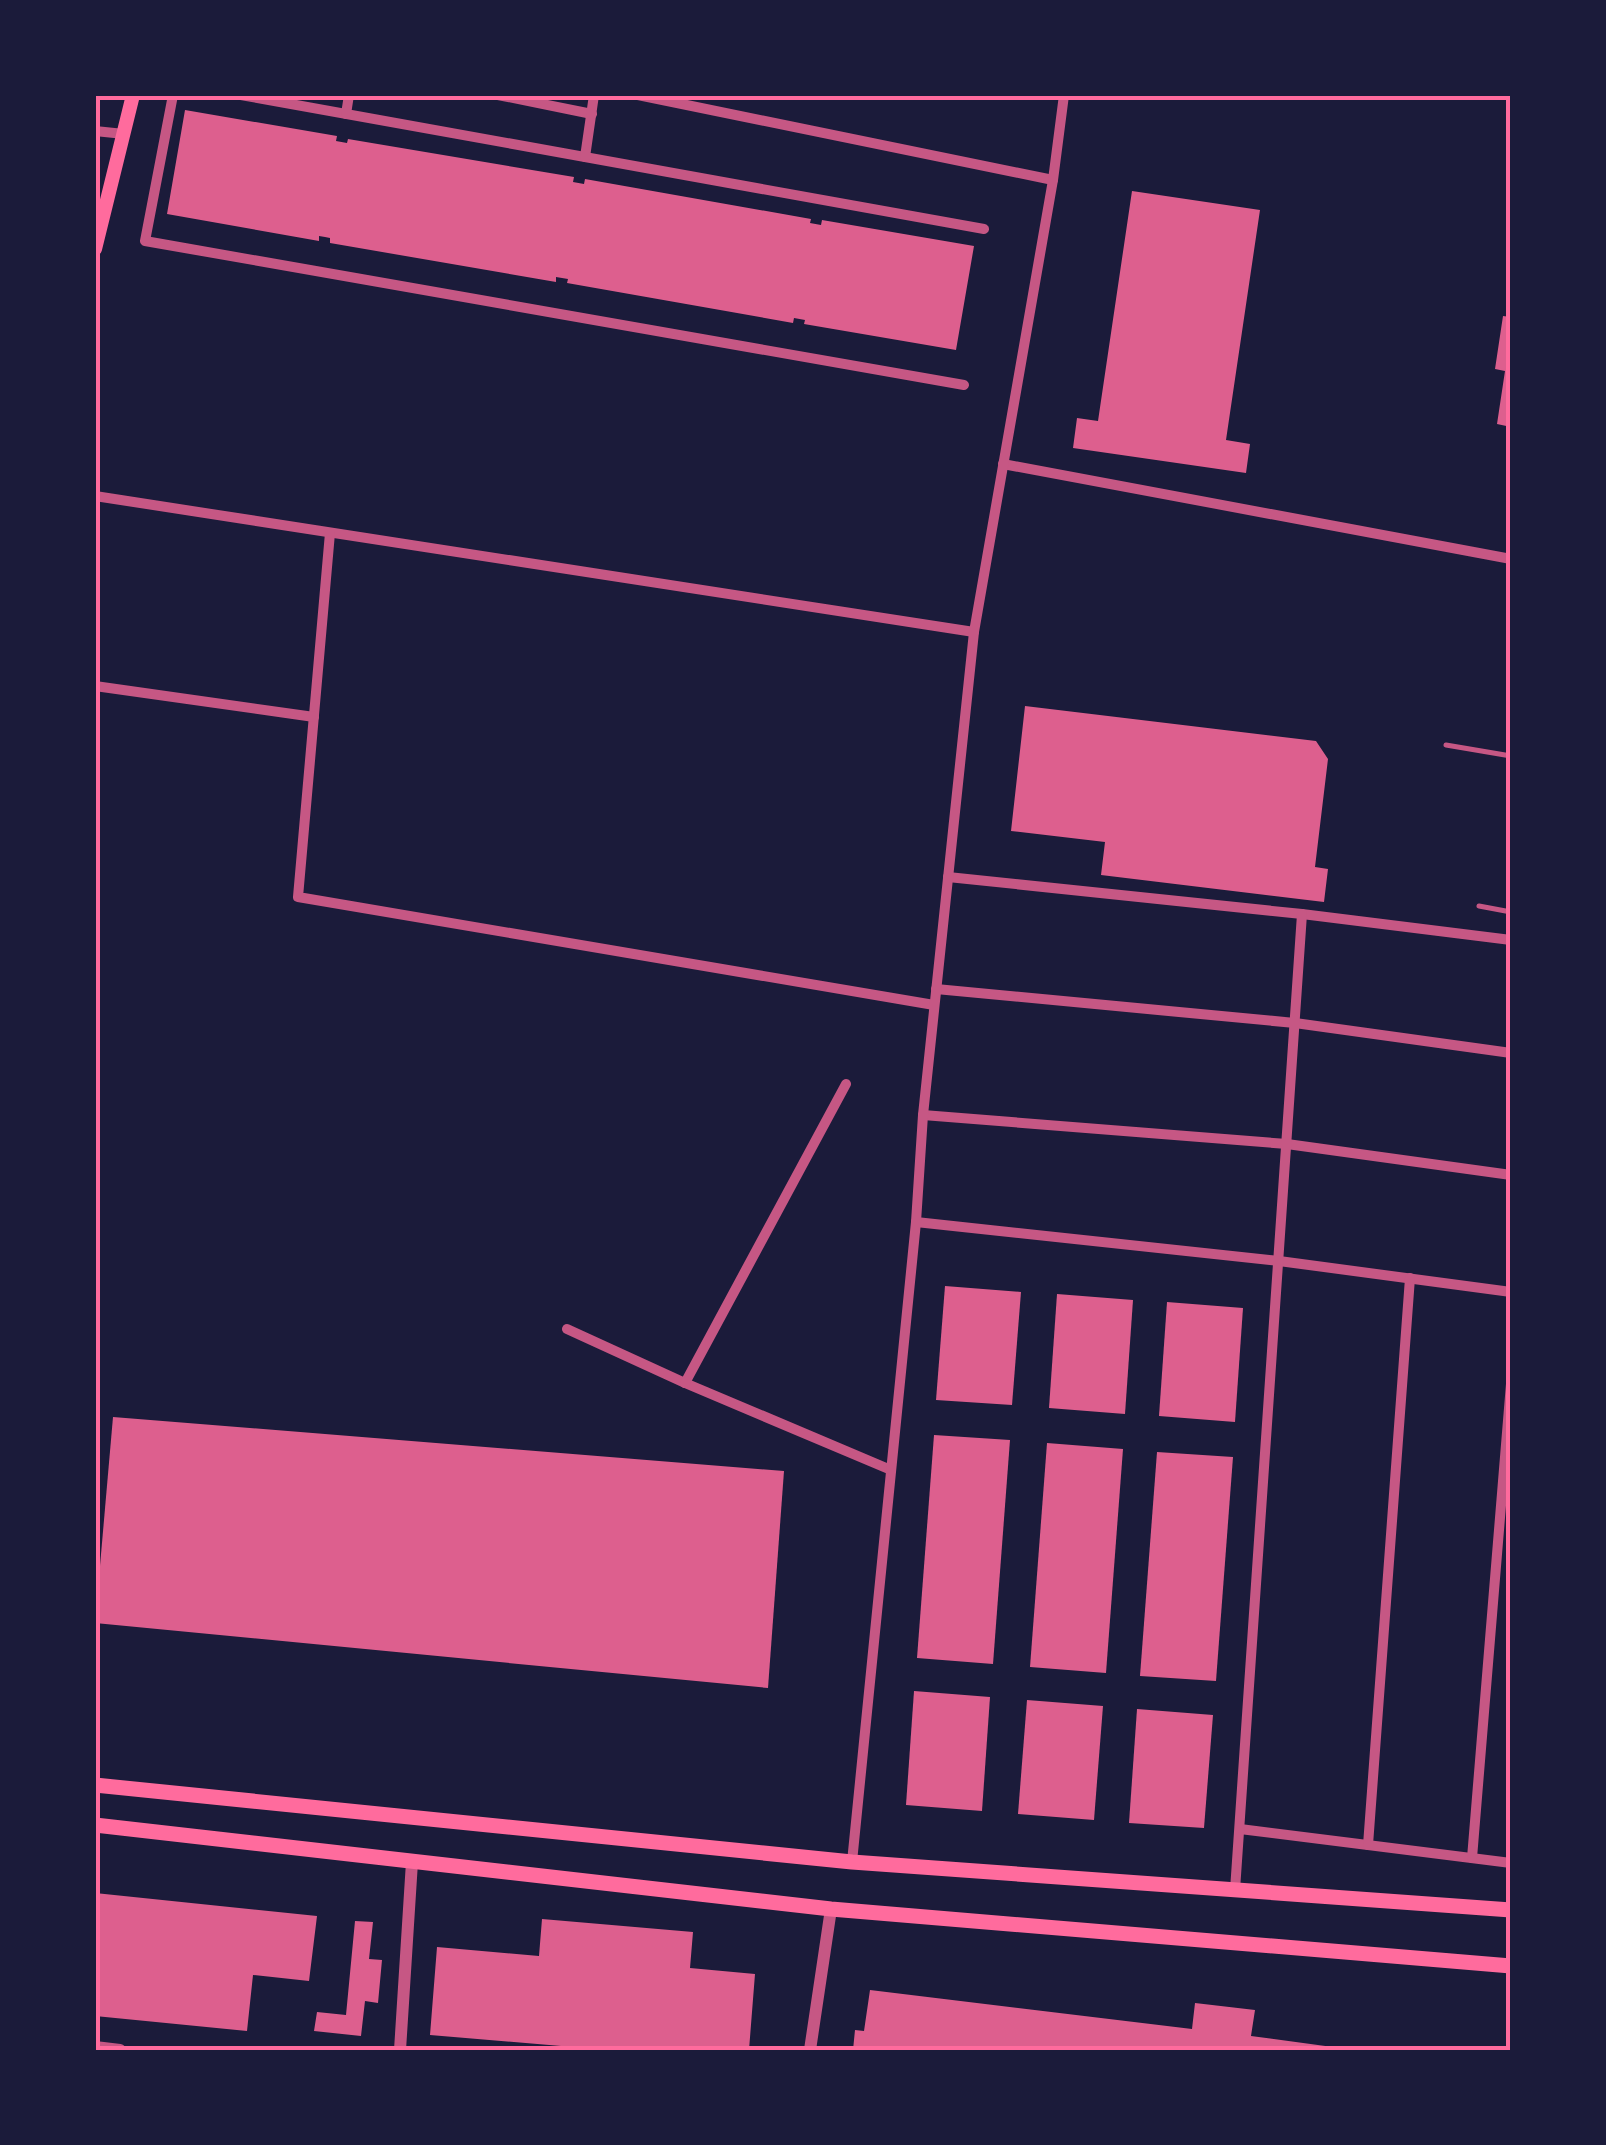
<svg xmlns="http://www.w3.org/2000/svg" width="1606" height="2145" viewBox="0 0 1606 2145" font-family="'Public Sans',sans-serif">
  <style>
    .building { fill: #dd5f8e }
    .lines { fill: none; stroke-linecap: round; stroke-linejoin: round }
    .service { stroke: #c65784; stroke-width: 5 }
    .minor { stroke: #c65784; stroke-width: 10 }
    .tertiary { stroke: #c65784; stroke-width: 12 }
    .secondary { stroke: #ff6b9d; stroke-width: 14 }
    .primary { stroke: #ff6b9d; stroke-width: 15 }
    .neatline { fill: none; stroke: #ff6b9d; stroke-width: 4 }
  </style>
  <rect width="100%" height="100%" fill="#1b1b3a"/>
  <g class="building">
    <polygon points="185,110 337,136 336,141 347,143 348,139 574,177 573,182 584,184 585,179 811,219 810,223 821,225 822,220 974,246 956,350 804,324 805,320 794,318 793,323 567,283 568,279 556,277 556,282 330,243 330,238 325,237 319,236 319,241 167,214"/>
    <polygon points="1132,191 1260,210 1226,440 1250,444 1246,473 1073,448 1077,418 1098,421"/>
    <polygon points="1503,316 1511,317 1511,427 1497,424 1505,371 1495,369"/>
    <polygon points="1025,706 1316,741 1328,759 1315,867 1328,869 1324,902 1101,875 1105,842 1011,831"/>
    <polygon points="945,1286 1021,1292 1012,1405 936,1400"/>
    <polygon points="1057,1294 1133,1300 1125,1414 1049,1408"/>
    <polygon points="1167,1302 1243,1308 1235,1422 1159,1416"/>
    <polygon points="113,1417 784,1471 768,1688 95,1623"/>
    <polygon points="934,1435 1010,1440 993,1664 917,1658"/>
    <polygon points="1047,1443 1123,1449 1106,1673 1030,1667"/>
    <polygon points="1157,1452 1233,1457 1216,1681 1140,1676"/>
    <polygon points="914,1691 990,1697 982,1811 906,1805"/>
    <polygon points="1027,1700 1103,1706 1094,1820 1018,1814"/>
    <polygon points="1137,1709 1213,1715 1204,1828 1129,1823"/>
    <polygon points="95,1893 317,1916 309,1981 253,1975 247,2031 95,2016"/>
    <polygon points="542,1919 693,1932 690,1968 755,1974 749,2050 608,2050 430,2035 437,1947 539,1956"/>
    <polygon points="355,1921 373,1922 369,1959 382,1960 378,2003 365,2001 361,2036 314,2031 317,2012 346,2015"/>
    <polygon points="870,1990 1192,2029 1195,2003 1255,2010 1251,2036 1340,2048 1340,2050 853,2050 855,2030 864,2031"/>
  </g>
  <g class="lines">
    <g class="service">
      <polyline points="1446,745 1511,756"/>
      <polyline points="1479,906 1511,912"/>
    </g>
    <g class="minor">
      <polyline points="173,95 145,241 964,385"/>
      <polyline points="241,95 984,229"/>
      <polyline points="498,95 592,114"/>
      <polyline points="638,95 1053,180"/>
      <polyline points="346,114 349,95"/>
      <polyline points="95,131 124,134"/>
      <polyline points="585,157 594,95"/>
      <polyline points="1003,464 1511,559"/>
      <polyline points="95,496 974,632"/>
      <polyline points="330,533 298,897 934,1005"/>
      <polyline points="95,686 314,717"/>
      <polyline points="948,877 1302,914 1511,940"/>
      <polyline points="936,989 1295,1023 1511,1053"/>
      <polyline points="923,1115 1287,1144 1511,1175"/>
      <polyline points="916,1222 1279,1261 1511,1292"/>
      <polyline points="567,1329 685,1383 891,1470"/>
      <polyline points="685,1383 846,1084"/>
      <polyline points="1240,1829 1511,1863"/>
      <polyline points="1368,1845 1410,1278"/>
      <polyline points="1472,1858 1511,1384"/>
      <polyline points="852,1862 916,1222 923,1115 974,632 1053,180 1064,95"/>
      <polyline points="1235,1890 1302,914"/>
    </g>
    <g class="tertiary">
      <polyline points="95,2047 120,2050"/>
      <polyline points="400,2050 412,1862"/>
      <polyline points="810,2050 831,1909"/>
    </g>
    <polyline class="secondary" points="95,249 133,95"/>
    <g class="primary">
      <polyline points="95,1785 852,1862 1511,1910"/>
      <polyline points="95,1825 831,1909 1511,1966"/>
    </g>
  </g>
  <rect width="1606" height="2145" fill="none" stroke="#1b1b3a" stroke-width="195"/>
  <rect x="98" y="98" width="1410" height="1950" class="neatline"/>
</svg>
